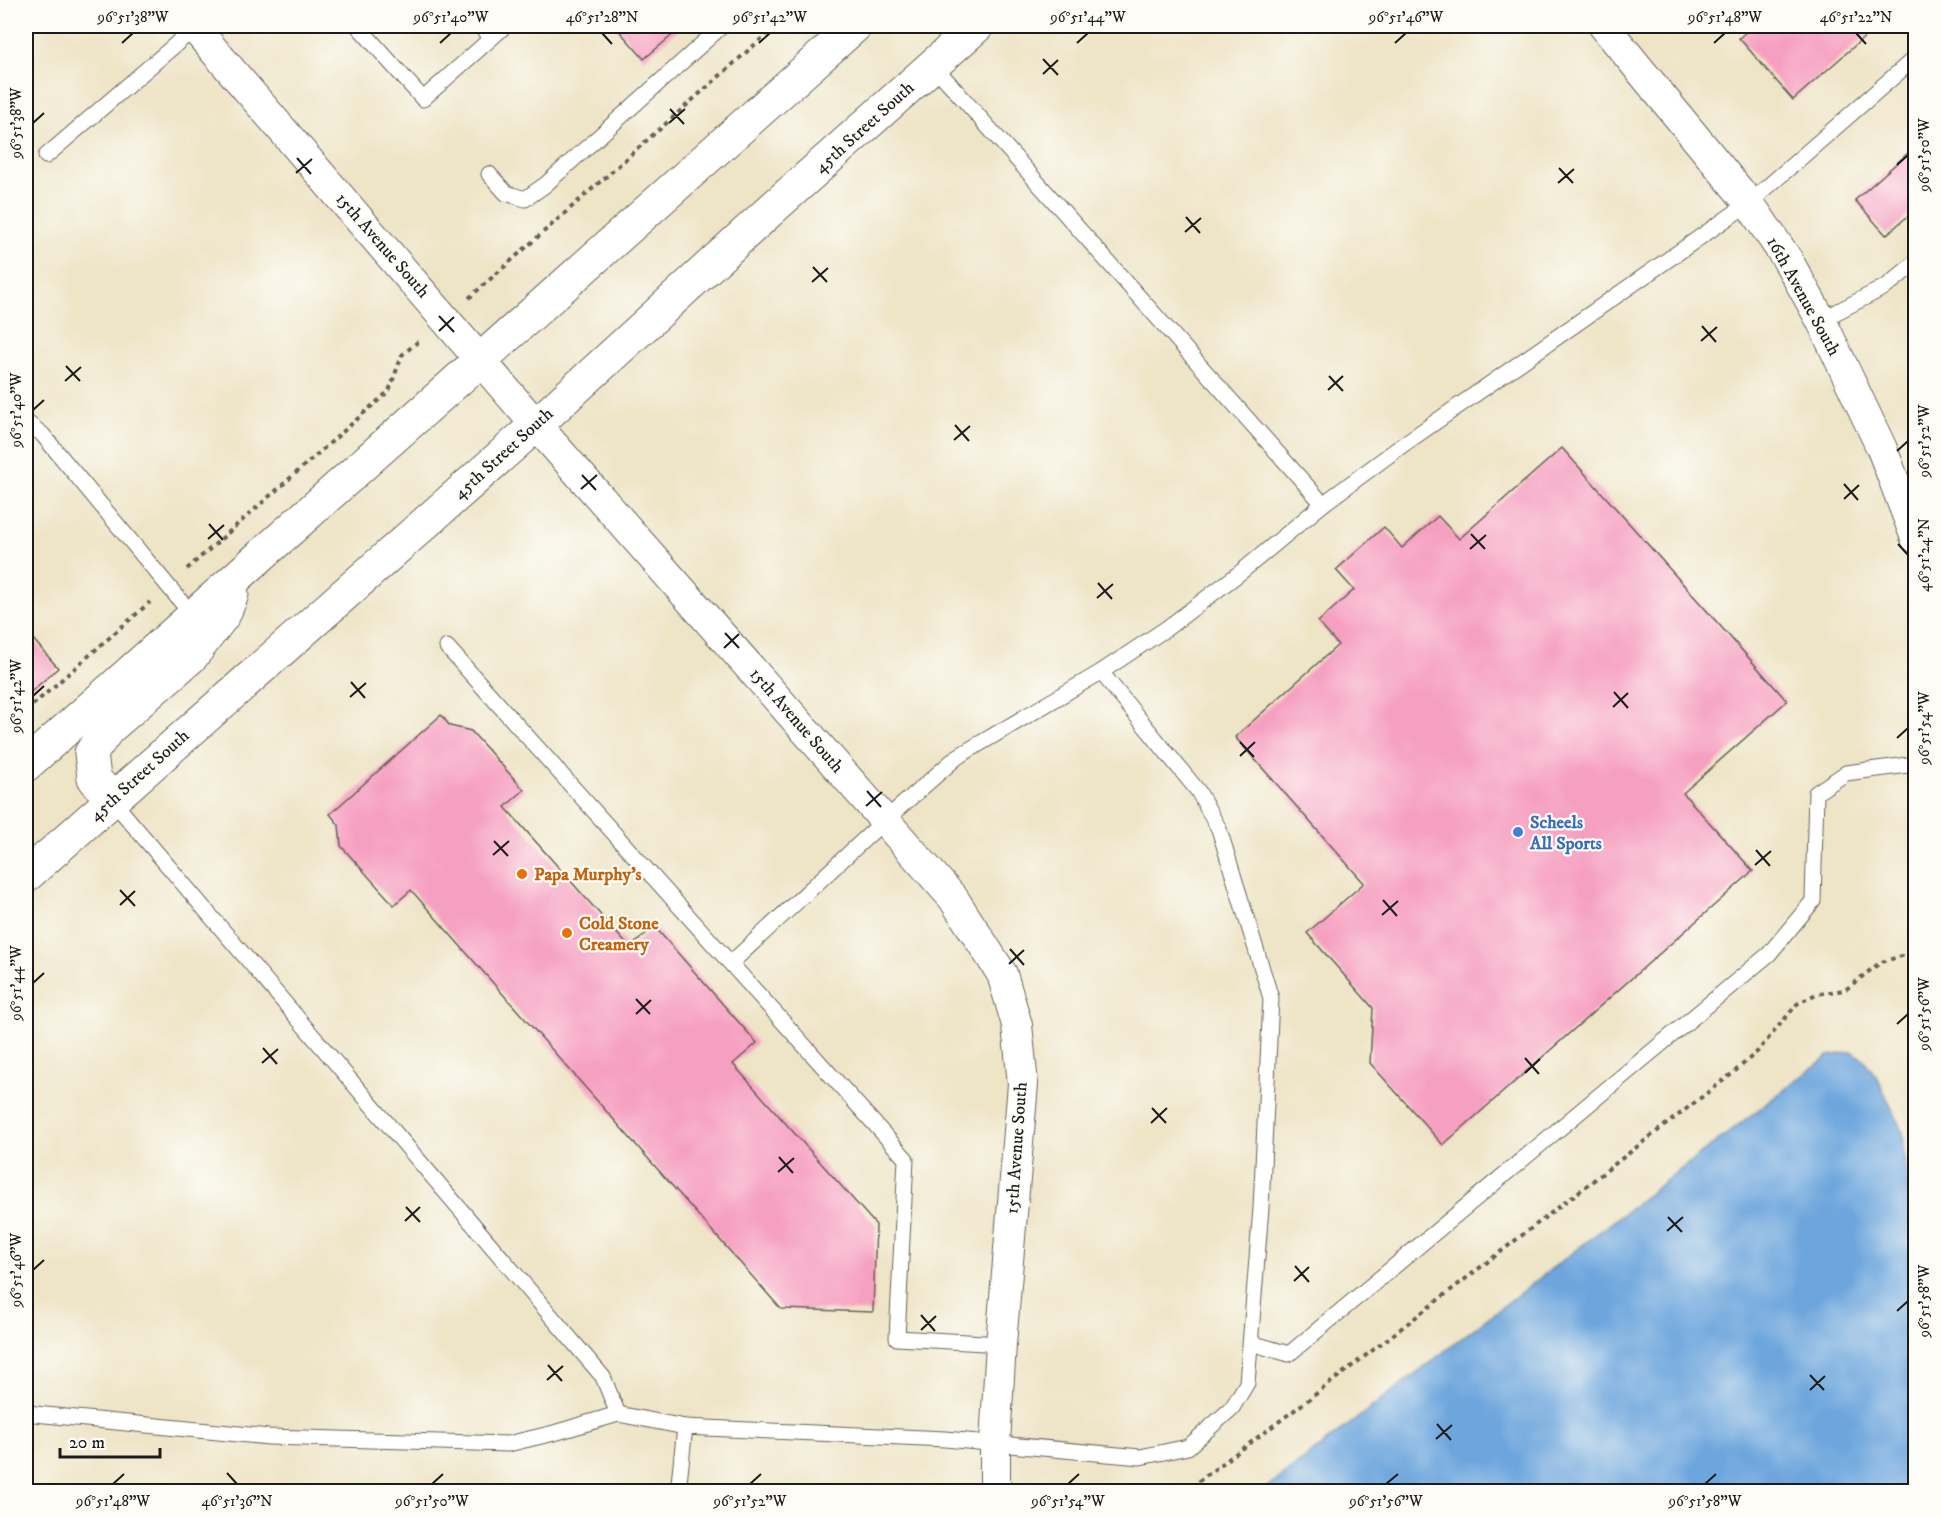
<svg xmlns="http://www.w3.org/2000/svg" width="1941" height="1517" viewBox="0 0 1941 1517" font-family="'IM FELL DW Pica',serif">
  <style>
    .water { fill: #6da6dd; stroke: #44617c; stroke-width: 1.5 }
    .building { fill: #f6a0c1 }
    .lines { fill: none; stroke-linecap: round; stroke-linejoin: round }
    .service-casing { stroke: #666258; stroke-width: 17 }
    .minor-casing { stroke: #666258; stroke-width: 32 }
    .primary-casing { stroke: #666258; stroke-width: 35 }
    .path { stroke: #666258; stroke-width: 4; stroke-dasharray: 4.5 4.5; stroke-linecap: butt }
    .service { stroke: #fff; stroke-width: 15 }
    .minor { stroke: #fff; stroke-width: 30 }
    .primary { stroke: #fff; stroke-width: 33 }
    .ticks { fill: none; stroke: #1c1c1c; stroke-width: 2 }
    .shop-dot { fill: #3f7fe0; stroke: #fdfcf7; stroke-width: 2 }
    .food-dot { fill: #e8710a; stroke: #fdfcf7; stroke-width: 2 }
    .labels { text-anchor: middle; stroke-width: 4.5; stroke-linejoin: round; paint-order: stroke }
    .street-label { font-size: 18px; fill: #1c1c1c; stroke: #fdfcf7 }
    .shop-label { font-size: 18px; font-weight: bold; fill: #366cbe; stroke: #fdfcf7; text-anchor: start }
    .food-label { font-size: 18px; font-weight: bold; fill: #c56008; stroke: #fdfcf7; text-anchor: start }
    .neatline { fill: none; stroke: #1c1c1c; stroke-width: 2 }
    .ticks-label { font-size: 15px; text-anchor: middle; fill: #1c1c1c }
  </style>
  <rect width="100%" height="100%" fill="#fdfcf7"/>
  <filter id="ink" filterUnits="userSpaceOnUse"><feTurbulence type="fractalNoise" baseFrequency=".0167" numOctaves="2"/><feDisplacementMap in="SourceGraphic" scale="12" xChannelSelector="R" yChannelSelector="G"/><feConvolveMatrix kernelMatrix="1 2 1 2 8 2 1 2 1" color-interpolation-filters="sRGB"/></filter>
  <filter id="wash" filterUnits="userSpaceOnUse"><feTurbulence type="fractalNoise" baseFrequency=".008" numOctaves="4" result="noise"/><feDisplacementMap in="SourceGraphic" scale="24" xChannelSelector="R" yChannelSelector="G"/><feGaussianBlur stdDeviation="1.35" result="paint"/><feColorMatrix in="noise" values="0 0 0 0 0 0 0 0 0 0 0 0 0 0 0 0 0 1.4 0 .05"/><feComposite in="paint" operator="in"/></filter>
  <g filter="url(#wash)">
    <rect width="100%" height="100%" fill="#eee4c6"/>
    <polygon class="water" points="1853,1052 1864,1060 1878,1079 1903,1133 1916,1273 1915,1486 1907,1492 1263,1491 1828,1056"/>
    <g id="blocks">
      <g class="building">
        <polygon points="615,26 683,26 644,59"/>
        <polygon points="1753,26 1877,26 1793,100 1739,38"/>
        <polygon points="1916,146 1916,209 1886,235 1855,200"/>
        <polygon points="1562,448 1787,701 1683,793 1753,871 1443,1145 1370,1063 1373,1008 1307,933 1364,883 1235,737 1338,645 1318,622 1354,590 1336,570 1384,527 1402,548 1438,516 1459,539"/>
        <polygon points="26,631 58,668 26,696"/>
        <polygon points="441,715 450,726 471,731 524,790 505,807 630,948 654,926 757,1043 733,1064 876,1225 873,1312 781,1309 411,890 394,905 341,846 339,825 330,814"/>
      </g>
    </g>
  </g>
  <g filter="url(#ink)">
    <use href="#blocks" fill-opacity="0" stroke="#666258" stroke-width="1.5"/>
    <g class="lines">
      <g class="service-casing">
        <g id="service">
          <polyline points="358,26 423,99 505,26"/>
          <polyline points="480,26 491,38"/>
          <polyline points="933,65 1323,504"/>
          <polyline points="46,156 197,26"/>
          <polyline points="489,174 506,193 525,199 545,185 722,26"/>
          <polyline points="1821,320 1887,286 1916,262"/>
          <polyline points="26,422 42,434 193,616"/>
          <polyline points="447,647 906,1159 897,1338 1001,1344"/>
          <polyline points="111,799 603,1377 618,1414 685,1427"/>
          <polyline points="731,963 885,820 957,757 1101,672 1167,628 1241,572 1323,504 1404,444 1749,203 1916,57"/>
          <polyline points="1251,1343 1289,1354 1769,954 1813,901 1816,793 1846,773 1916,764"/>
          <polyline points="26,1411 35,1414 269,1437 508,1444 554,1433 618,1414"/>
          <polyline points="678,1492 685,1427 945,1439 1140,1457 1188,1447 1232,1408 1247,1383 1261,1208 1271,998 1219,829 1198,791 1101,672"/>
        </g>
      </g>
      <g class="minor-casing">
        <g id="minor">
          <polyline points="193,26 536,425 953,898 1002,974 1017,1025 1023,1084 1001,1344 995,1442 995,1492"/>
          <polyline points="1604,26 1749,203 1787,259 1821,320 1882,449 1916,538"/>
        </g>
      </g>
      <g class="primary-casing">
        <g id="primary">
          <polyline points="26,765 855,26"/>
          <polyline points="111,799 94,778 91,753 108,729 192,656 224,614 232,594"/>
          <polyline points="26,876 536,425 774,207 977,26"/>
        </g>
      </g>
      <g class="path">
        <polyline points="469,298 776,26"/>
        <polyline points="187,569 389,391 402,355 420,340"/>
        <polyline points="26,711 150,602"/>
        <polyline points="1184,1492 1308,1400 1733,1073 1758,1051 1797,1004 1816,994 1845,990 1881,962 1916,952"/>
      </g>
      <use href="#service" class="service"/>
      <use href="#minor" class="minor"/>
      <use href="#primary" class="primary"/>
    </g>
  </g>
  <path class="ticks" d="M602 33 612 44M1856 33 1866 44M122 43 133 33M440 43 451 33M759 43 770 33M1077 43 1088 33M1395 43 1406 33M1714 43 1725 33M1043 59 1058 75M1043 74 1058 60M670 109 684 124M33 123 44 113M669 123 685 109M297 158 311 174M1897 165 1908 155M1559 168 1573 183M296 173 312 159M1558 183 1574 169M1186 217 1200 233M1185 232 1201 218M813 267 827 282M812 282 828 268M439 316 454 332M1702 326 1716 342M439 331 454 317M1701 341 1717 327M66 366 80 381M1329 376 1343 391M65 381 81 367M1328 390 1343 376M33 410 44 400M955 425 969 441M954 440 970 426M1897 451 1908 441M582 475 596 490M1844 484 1858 500M581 489 597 475M1844 499 1859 485M209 524 223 540M1471 534 1485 549M208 539 224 525M1898 544 1908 555M1470 549 1486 535M1098 583 1112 599M1097 598 1113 584M725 633 739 648M724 648 739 634M351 682 365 698M1614 692 1628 708M33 696 44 686M350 697 366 683M1613 707 1628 693M1897 738 1908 728M1240 742 1254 757M1240 756 1255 742M867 791 881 807M866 806 882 792M494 841 508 856M1756 850 1770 866M493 855 509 841M1755 865 1771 851M120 890 135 906M1383 900 1397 916M120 905 135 891M1382 915 1398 901M1010 949 1024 965M1009 964 1024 950M33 983 44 973M636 999 650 1014M636 1014 651 1000M1897 1024 1908 1014M263 1048 277 1064M1525 1058 1539 1074M262 1063 278 1049M1525 1073 1540 1059M1152 1108 1166 1123M1151 1123 1167 1108M779 1157 793 1173M778 1172 794 1158M406 1207 420 1222M1668 1217 1682 1232M405 1221 420 1207M1667 1231 1683 1217M1295 1266 1309 1282M33 1270 44 1260M1294 1281 1309 1267M1897 1311 1908 1301M921 1315 935 1331M921 1330 936 1316M548 1365 562 1381M1810 1375 1824 1390M547 1380 563 1366M1810 1390 1825 1376M1437 1424 1451 1440M1436 1439 1452 1425M227 1473 237 1484M113 1484 124 1474M432 1484 443 1474M750 1484 761 1474M1068 1484 1079 1474M1386 1484 1398 1474M1705 1484 1716 1474"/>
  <circle class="shop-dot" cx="1518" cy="832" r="6"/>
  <g class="food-dot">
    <circle cx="522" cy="874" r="6"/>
    <circle cx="567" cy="933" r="6"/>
  </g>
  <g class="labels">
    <g class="street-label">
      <text transform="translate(864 127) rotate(-42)" y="6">45th Street South</text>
      <text transform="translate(383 245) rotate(49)" y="6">15th Avenue South</text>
      <text transform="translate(1804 296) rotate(61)" y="6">16th Avenue South</text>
      <text transform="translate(503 453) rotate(-42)" y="6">45th Street South</text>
      <text transform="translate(797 720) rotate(49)" y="6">15th Avenue South</text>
      <text transform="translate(139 775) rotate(-42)" y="6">45th Street South</text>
      <text transform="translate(1016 1148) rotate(-86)" y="6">15th Avenue South</text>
    </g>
    <g class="shop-label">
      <text x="1530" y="828">Scheels<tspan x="1530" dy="21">All Sports</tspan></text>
    </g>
    <g class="food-label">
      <text x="534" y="880">Papa Murphy's</text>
      <text x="579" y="929">Cold Stone<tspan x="579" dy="21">Creamery</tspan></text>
    </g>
  </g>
  <rect width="1941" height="1517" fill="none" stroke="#fdfcf7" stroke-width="66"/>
  <path d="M60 1448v9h100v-9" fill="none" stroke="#1c1c1c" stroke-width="3"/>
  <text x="69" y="1448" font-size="18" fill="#1c1c1c" stroke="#fdfcf7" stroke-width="4.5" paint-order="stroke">20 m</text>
  <rect x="33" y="33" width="1875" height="1451" class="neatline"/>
  <g class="ticks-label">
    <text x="133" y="22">96°51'38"W</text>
    <text x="451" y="22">96°51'40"W</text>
    <text x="602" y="22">46°51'28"N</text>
    <text x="770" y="22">96°51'42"W</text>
    <text x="1088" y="22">96°51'44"W</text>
    <text x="1406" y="22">96°51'46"W</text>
    <text x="1725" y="22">96°51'48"W</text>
    <text x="1856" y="22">46°51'22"N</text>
    <text transform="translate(16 123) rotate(-90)" y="5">96°51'38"W</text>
    <text transform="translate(1924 155) rotate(-90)" y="5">96°51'50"W</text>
    <text transform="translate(16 410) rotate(-90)" y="5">96°51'40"W</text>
    <text transform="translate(1924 441) rotate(-90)" y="5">96°51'52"W</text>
    <text transform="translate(1924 555) rotate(-90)" y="5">46°51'24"N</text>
    <text transform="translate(16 696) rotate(-90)" y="5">96°51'42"W</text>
    <text transform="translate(1924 728) rotate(-90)" y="5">96°51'54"W</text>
    <text transform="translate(16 983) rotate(-90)" y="5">96°51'44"W</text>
    <text transform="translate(1924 1014) rotate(-90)" y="5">96°51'56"W</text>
    <text transform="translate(16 1270) rotate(-90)" y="5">96°51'46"W</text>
    <text transform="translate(1924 1301) rotate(-90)" y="5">96°51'58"W</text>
    <text x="113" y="1506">96°51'48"W</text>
    <text x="237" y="1506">46°51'36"N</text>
    <text x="432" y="1506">96°51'50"W</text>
    <text x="750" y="1506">96°51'52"W</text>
    <text x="1068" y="1506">96°51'54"W</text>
    <text x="1386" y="1506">96°51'56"W</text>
    <text x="1705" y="1506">96°51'58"W</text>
  </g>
</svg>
